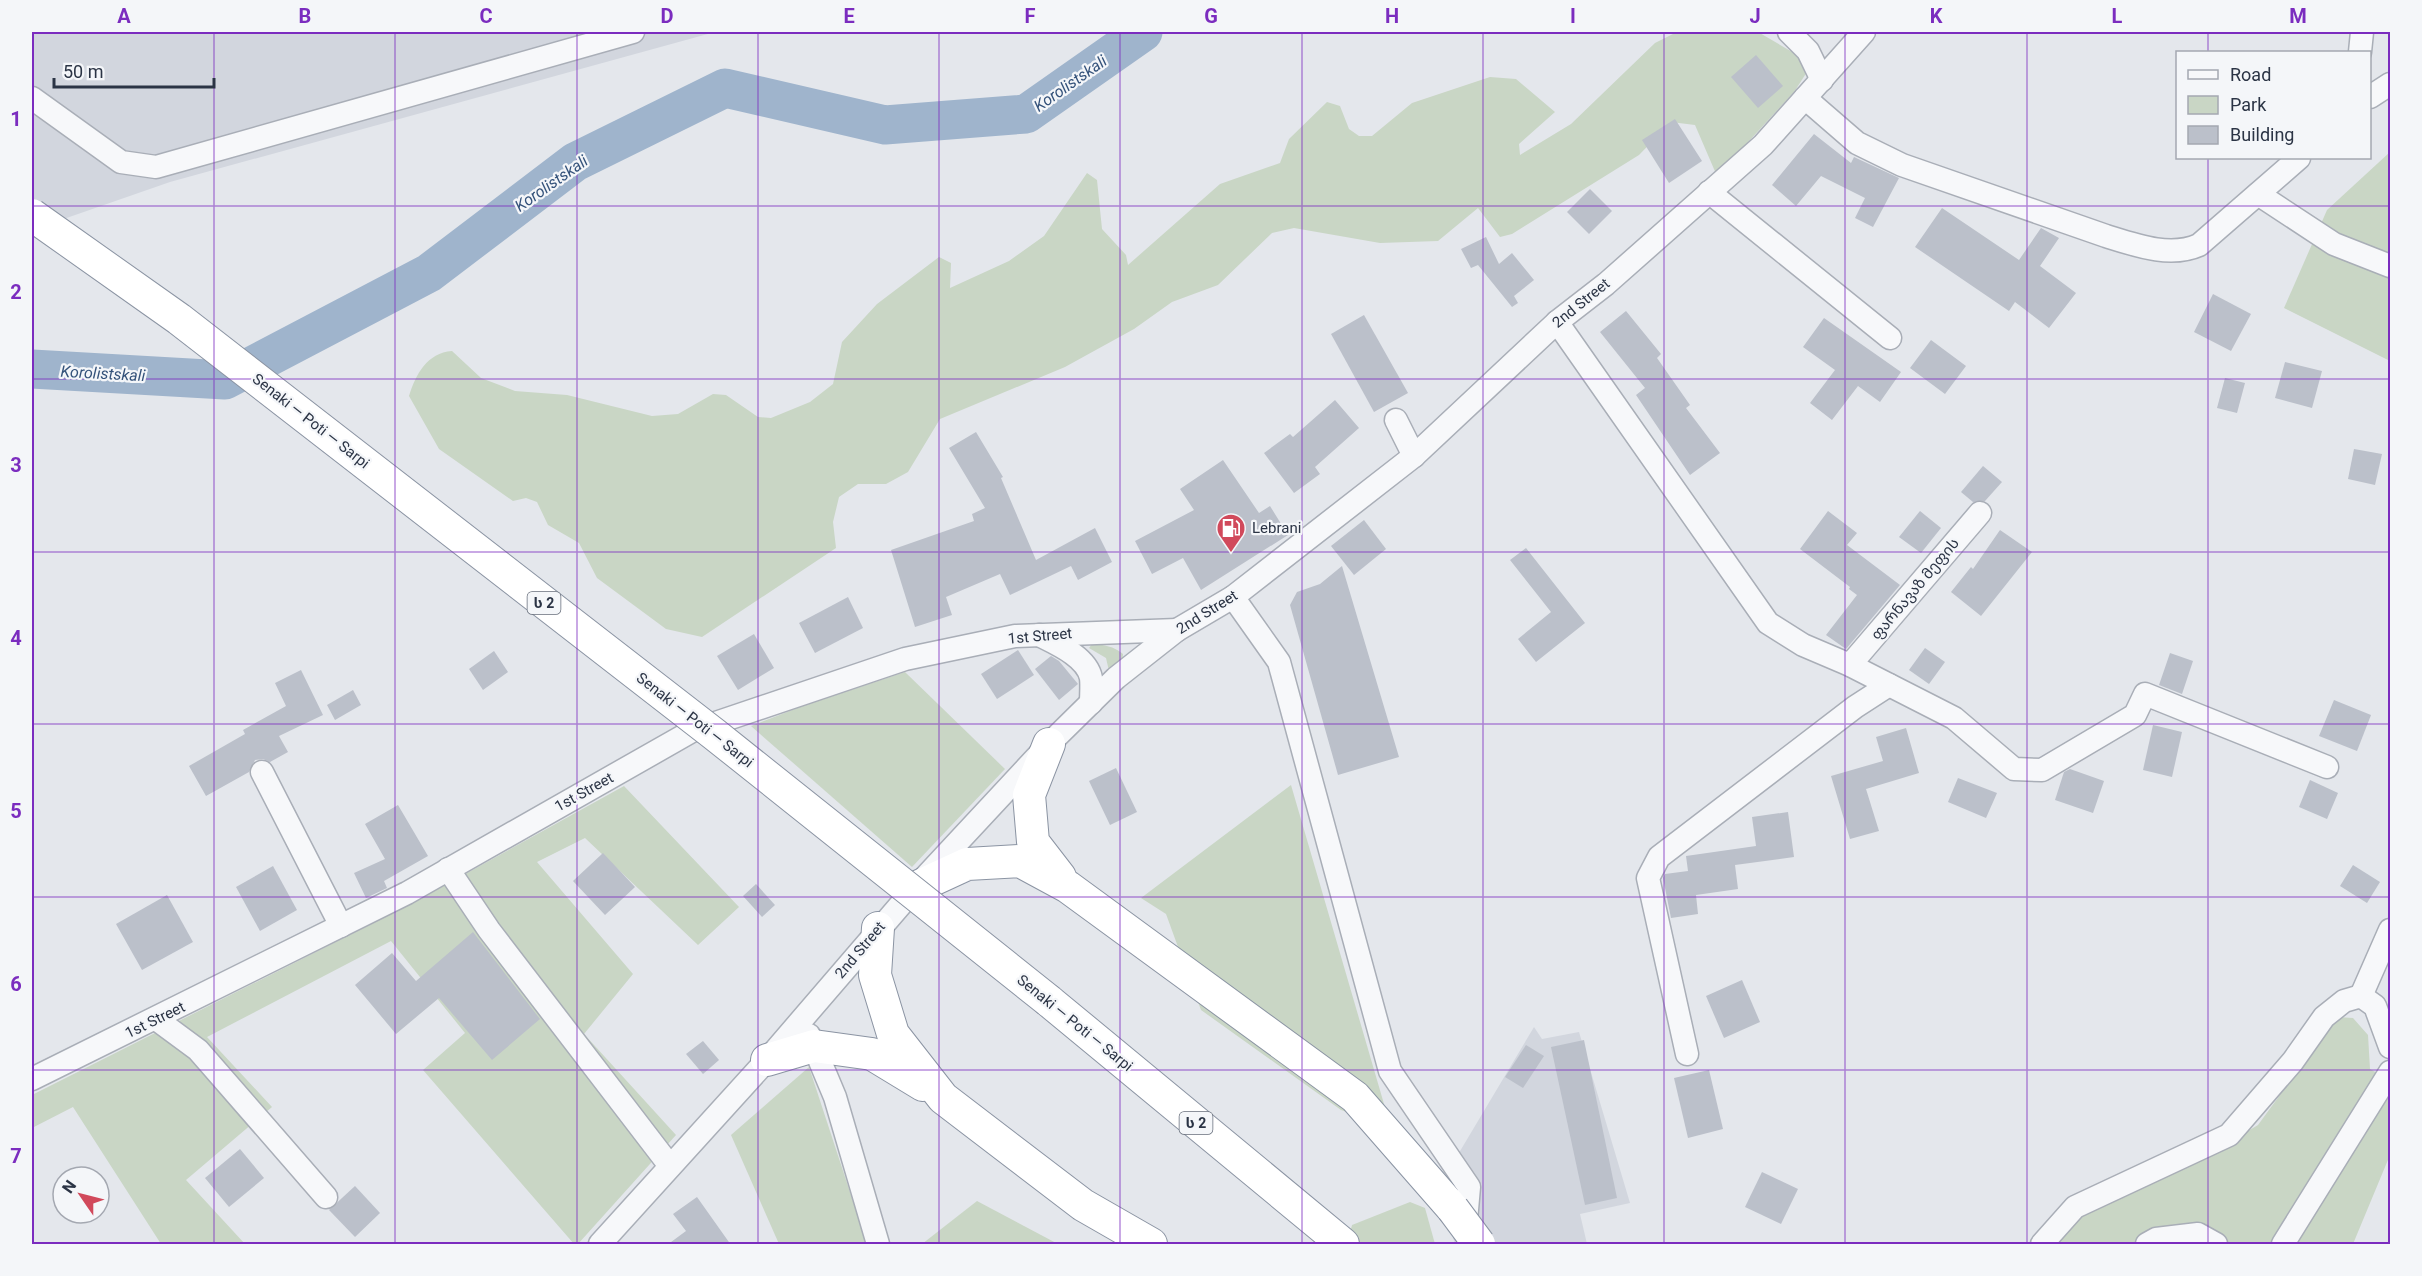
<svg xmlns="http://www.w3.org/2000/svg" width="2422" height="1276" viewBox="0 0 2422 1276" font-family="Roboto,'Noto Sans Georgian',sans-serif">
  <style>
    .built { fill: #d2d6de }
    .green { fill: #c9d6c5 }
    .lines { fill: none; stroke-linecap: round; stroke-linejoin: round }
    .river { stroke: #9fb4cc; stroke-width: 39 }
    .building { fill: #bbc0ca }
    .minor-casing { stroke: #a9aeb7; stroke-width: 25 }
    .highway-casing { stroke: #8b94a3; stroke-width: 34 }
    .minor { stroke: #f7f8fa; stroke-width: 22 }
    .highway { stroke: #fff; stroke-width: 32 }
    .highway-bridge-casing { stroke: #8b94a3; stroke-width: 34; stroke-linecap: butt }
    .highway-bridge { stroke: #fff; stroke-width: 32 }
    .grid { fill: none; stroke: #7b2cbf; stroke-width: 1.5; stroke-opacity: 0.55 }
    .labels { text-anchor: middle; stroke-width: 4.5; stroke-linejoin: round; paint-order: stroke }
    .shield { fill: #f4f6f9; stroke: #676e7b; stroke-width: 1.5 }
    .shield-label { font-size: 14px; font-weight: bold; fill: #2b3445 }
    .street-label { font-size: 15px; fill: #2b3445; stroke: #f4f6f9 }
    .poi-label { font-size: 15px; fill: #2b3445; stroke: #f4f6f9; text-anchor: start }
    .water-label { font-size: 16px; font-style: italic; fill: #34527a; stroke: #f4f6f9 }
    .neatline { fill: none; stroke: #7b2cbf; stroke-width: 2 }
    .grid-label { font-size: 20px; text-anchor: middle; font-weight: bold; fill: #7b2cbf }
  </style>
  <rect width="100%" height="100%" fill="#e4e7ec"/>
  <g class="built">
    <polygon points="32,32 715,32 170,182 32,230"/>
    <polygon points="1534,1027 1542,1039 1579,1032 1630,1203 1580,1214 1587,1244 1455,1244 1438,1188"/>
  </g>
  <g class="green">
    <path d="M1677 32H1758L1806 60 1807 72 1794 92 1717 176 1695 125 1671 122 1639 155 1512 234 1500 237 1478 208 1438 241 1380 243 1294 228 1272 233 1218 285 1172 302 1134 329 1065 367 940 419 908 472 886 484H858L839 497 833 522 836 548 702 637 666 629 597 578 579 543 548 525 537 502 526 498 513 501 439 449 409 396C416 374 427 353 452 351L481 378 515 391 567 395 652 416 678 414 713 394 726 395 758 417 771 418 810 402 833 384 842 342 877 304 939 257 951 263 950 288 1009 261 1044 236 1087 173 1097 180 1102 229 1126 255 1128 265 1220 184 1280 163 1289 139 1327 102 1340 106 1349 129 1359 136H1372L1412 103 1490 77 1516 79 1555 112 1519 144 1520 155 1571 124 1655 43Z"/>
    <polygon points="2390,152 2390,361 2284,308 2327,210"/>
    <path d="M1092 644C1105 645 1113 646 1123 654L1122 663 1109 671 1106 658 1089 648Z"/>
    <polygon points="905,672 1005,769 912,867 751,726 800,707"/>
    <polygon points="1291,785 1391,1128 1341,1110 1201,1010 1166,914 1141,898"/>
    <polygon points="624,786 739,907 698,945 585,838 537,862 633,974 584,1034 676,1135 578,1244 574,1244 423,1070 465,1033 391,941 207,1037 272,1107 186,1180 245,1244 161,1244 73,1107 32,1128 32,1095 413,903"/>
    <polygon points="2337,1017 2353,1018 2368,1035 2370,1069 2390,1080 2390,1155 2353,1244 2052,1244 2080,1214 2188,1167 2258,1125"/>
    <polygon points="809,1067 867,1244 779,1244 731,1135"/>
    <polygon points="977,1201 1058,1244 922,1244"/>
    <polygon points="1410,1202 1425,1208 1435,1244 1347,1244 1352,1225"/>
  </g>
  <g class="lines">
    <polyline class="river" points="32,369 225,380 429,273 575,162 725,88 885,125 1026,114 1143,32"/>
  </g>
  <g class="building">
    <polygon points="1756,55 1783,86 1758,108 1731,77"/>
    <polygon points="1675,119 1702,161 1669,183 1642,140"/>
    <polygon points="1814,134 1851,163 1854,157 1899,178 1873,227 1855,218 1865,198 1821,176 1796,206 1772,185"/>
    <polygon points="1590,189 1612,211 1589,234 1567,212"/>
    <polygon points="1942,208 2019,260 2041,228 2059,238 2040,266 2076,293 2049,328 2015,302 2009,311 1915,247"/>
    <polygon points="1486,237 1499,264 1512,253 1534,280 1514,296 1518,303 1512,307 1478,265 1471,268 1461,249"/>
    <polygon points="2213,294 2251,314 2231,351 2194,332"/>
    <polygon points="1626,311 1661,354 1657,358 1690,405 1686,408 1720,453 1690,475 1636,395 1645,388 1600,332"/>
    <polygon points="1364,315 1408,393 1374,412 1331,334"/>
    <polygon points="1824,318 1901,372 1880,402 1858,386 1832,420 1810,403 1835,370 1803,347"/>
    <polygon points="1931,340 1966,366 1945,394 1910,368"/>
    <polygon points="2285,362 2322,371 2312,408 2275,398"/>
    <polygon points="2225,378 2245,383 2237,413 2217,408"/>
    <polygon points="1335,400 1359,428 1315,467 1320,474 1294,493 1264,453 1290,434 1293,437"/>
    <polygon points="976,432 1003,477 1001,478 1036,560 1095,528 1112,562 1078,580 1071,566 1010,595 1000,574 946,597 952,615 915,627 891,550 974,521 972,514 985,508 949,448"/>
    <polygon points="2354,449 2382,454 2375,485 2348,479"/>
    <polygon points="1223,460 1259,513 1270,506 1288,535 1201,590 1183,558 1152,574 1135,541 1194,510 1180,489"/>
    <polygon points="1983,466 2002,482 1985,501 1973,502 1961,492"/>
    <polygon points="1828,511 1857,533 1847,545 1900,585 1846,649 1826,635 1857,595 1849,589 1850,587 1800,549"/>
    <polygon points="1920,511 1941,528 1921,553 1899,537"/>
    <polygon points="1364,520 1386,549 1354,575 1331,546"/>
    <polygon points="2000,530 2032,552 1981,616 1951,592 1971,567 1973,569"/>
    <polygon points="1526,548 1585,623 1536,662 1518,639 1551,612 1510,560"/>
    <polygon points="1342,566 1399,757 1338,775 1290,605 1297,592 1320,584"/>
    <polygon points="848,597 863,628 815,653 799,623"/>
    <polygon points="754,634 774,668 738,690 717,656"/>
    <polygon points="1925,648 1945,662 1929,684 1909,670"/>
    <polygon points="1018,650 1034,675 997,699 981,674"/>
    <polygon points="494,651 508,672 483,690 469,669"/>
    <polygon points="2170,653 2193,661 2182,694 2159,685"/>
    <polygon points="1051,656 1059,661 1078,684 1059,700 1035,669"/>
    <polygon points="301,670 323,715 279,736 288,752 270,762 263,759 255,760 249,772 206,796 189,766 245,734 243,730 286,706 275,683"/>
    <polygon points="353,690 361,705 335,720 327,705"/>
    <polygon points="2334,700 2371,715 2357,751 2319,736"/>
    <polygon points="2153,725 2182,732 2172,777 2143,770"/>
    <polygon points="1906,728 1919,773 1866,789 1879,831 1850,839 1831,776 1883,761 1876,737"/>
    <polygon points="1116,768 1137,812 1110,825 1089,781"/>
    <polygon points="2070,769 2104,781 2093,813 2055,800 2064,772"/>
    <polygon points="1958,778 1997,793 1986,818 1948,802"/>
    <polygon points="2310,780 2338,793 2327,819 2299,807"/>
    <polygon points="398,805 428,856 384,881 387,888 366,898 354,873 385,859 365,824"/>
    <polygon points="1788,812 1794,857 1735,865 1738,889 1696,895 1698,914 1671,918 1663,878 1665,874 1688,871 1686,856 1756,846 1752,817"/>
    <polygon points="603,853 635,887 605,915 573,881"/>
    <polygon points="2353,865 2380,882 2367,903 2340,886"/>
    <polygon points="273,866 297,910 260,931 236,887"/>
    <polygon points="756,884 775,905 762,917 743,896"/>
    <polygon points="167,895 193,942 142,970 116,924"/>
    <polygon points="473,932 540,1019 492,1060 439,998 396,1034 355,985 392,953 416,981"/>
    <polygon points="1742,980 1760,1022 1724,1038 1706,996"/>
    <polygon points="1584,1040 1617,1198 1585,1205 1551,1047"/>
    <polygon points="703,1041 719,1060 703,1074 686,1054"/>
    <polygon points="1526,1045 1544,1056 1523,1088 1505,1077"/>
    <polygon points="1709,1070 1723,1129 1688,1138 1674,1078"/>
    <polygon points="240,1149 264,1178 229,1207 205,1178"/>
    <polygon points="1762,1172 1798,1189 1781,1224 1745,1207"/>
    <polygon points="355,1186 380,1213 355,1237 329,1210"/>
    <polygon points="697,1197 731,1245 667,1245 686,1231 673,1214"/>
  </g>
  <g class="lines">
    <g class="minor-casing">
      <g id="minor">
        <polyline points="1789,32 1808,51 1822,80"/>
        <polyline points="2360,52 2362,32"/>
        <polyline points="2370,97 2390,84"/>
        <polyline points="32,98 121,162 156,167 633,32"/>
        <path d="M1805 98 1857 143 1902 165 2106 236C2135 245 2170 258 2199 245L2299 158"/>
        <polyline points="1709,192 1890,338"/>
        <polyline points="2258,194 2334,244 2390,266"/>
        <polyline points="1557,322 1768,623 1803,645 1850,665 1954,718 2014,769 2042,770 2135,715 2145,694 2327,767"/>
        <polyline points="1396,420 1414,456"/>
        <polyline points="1233,597 1279,662 1390,1071 1469,1187 1465,1232"/>
        <path d="M1039 635C1057 644 1087 657 1091 678 1092 686 1091 695 1091 703"/>
        <polyline points="1850,665 1980,513"/>
        <polyline points="262,772 341,926"/>
        <polyline points="448,869 489,930 670,1166"/>
        <polyline points="2361,996 2390,930"/>
        <polyline points="156,1019 198,1050 326,1197"/>
        <polyline points="809,1035 835,1097 878,1244"/>
        <polyline points="1687,1054 1648,878 1659,857 1855,707 1889,685"/>
        <polyline points="32,1079 407,893 692,731 905,659 1015,636 1177,630"/>
        <polyline points="600,1244 767,1060 915,888 1049,744 1116,678 1177,630 1233,597 1414,456 1557,322 1606,284 1763,145 1864,32"/>
        <polyline points="2042,1244 2075,1207 2229,1135 2293,1061 2324,1017 2344,1001 2361,996 2375,1006 2390,1047"/>
        <polyline points="2147,1244 2156,1239 2198,1234 2216,1244"/>
        <polyline points="2283,1244 2390,1072"/>
      </g>
    </g>
    <g class="highway-casing">
      <g id="highway">
        <polyline points="1049,744 1029,795 1033,842 1060,877"/>
        <polyline points="915,888 967,864 1020,861 1068,887 1355,1097 1453,1209"/>
        <polyline points="878,928 875,975 893,1034 943,1098 1083,1205 1151,1244"/>
        <polyline points="1049,1001 1343,1244"/>
        <polyline points="767,1060 814,1046 872,1054 923,1085"/>
      </g>
    </g>
    <use href="#minor" class="minor"/>
    <use href="#highway" class="highway"/>
    <g class="highway-bridge-casing">
      <g id="highway-bridge">
        <polyline points="32,215 179,319 714,734 1049,1001"/>
        <polyline points="1453,1209 1479,1244"/>
      </g>
    </g>
    <use href="#highway-bridge" class="highway-bridge"/>
  </g>
  <path class="grid" d="M214 32V1244M395 32V1244M577 32V1244M758 32V1244M939 32V1244M1120 32V1244M1302 32V1244M1483 32V1244M1664 32V1244M1845 32V1244M2027 32V1244M2208 32V52M2208 158V1244M32 206H2390M32 379H2390M32 552H2390M32 724H2390M32 897H2390M32 1070H2390"/>
  <defs>
    <g id="fuel-pin" transform="scale(1.5)"><path d="M0 17L-7.5 6A9.5 9.5 0 1 1 7.5 6Z" fill="#d1495b" stroke="#f4f6f9"/><path d="M-5.5-6h7V0h2V4h1.3V-2.5L3-4.5l.8-.8L6-3V5H2.5V1h-1V6h-7ZM-4.2-4.7v3.2H.2V-4.7Z" fill="#fff"/></g>
  </defs>
  <g fill-rule="evenodd">
    <use href="#fuel-pin" x="1231" y="528"/>
  </g>
  <g class="labels">
    <g class="shield">
      <rect x="527.5" y="592" width="33" height="22" rx="4.5"/>
      <rect x="1179.5" y="1112" width="33" height="22" rx="4.5"/>
    </g>
    <g class="shield-label">
      <text x="544" y="608">ს 2</text>
      <text x="1196" y="1128">ს 2</text>
    </g>
    <g class="street-label">
      <text transform="translate(1581 303) rotate(-39)" y="5">2nd Street</text>
      <text transform="translate(311 421) rotate(38)" y="5">Senaki — Poti — Sarpi</text>
      <text transform="translate(1915 589) rotate(-50)" y="5">ფარნავაზ მეფის</text>
      <text transform="translate(1207 612) rotate(-32)" y="5">2nd Street</text>
      <text transform="translate(1040 636) rotate(-5)" y="5">1st Street</text>
      <text transform="translate(695 720) rotate(38)" y="5">Senaki — Poti — Sarpi</text>
      <text transform="translate(584 792) rotate(-29)" y="5">1st Street</text>
      <text transform="translate(860 950) rotate(-50)" y="5">2nd Street</text>
      <text transform="translate(155 1020) rotate(-26)" y="5">1st Street</text>
      <text transform="translate(1075 1023) rotate(39)" y="5">Senaki — Poti — Sarpi</text>
    </g>
    <g class="poi-label">
      <text x="1252" y="533">Lebrani</text>
    </g>
    <g class="water-label">
      <text transform="translate(1070 83) rotate(-35)" y="6">Korolistskali</text>
      <text transform="translate(551 183) rotate(-35)" y="6">Korolistskali</text>
      <text transform="translate(103 373) rotate(3)" y="6">Korolistskali</text>
    </g>
  </g>
  <rect width="2422" height="1276" fill="none" stroke="#f4f6f9" stroke-width="66"/>
  <rect x="2176" y="51" width="195" height="108" fill="#f4f6f9" stroke="#a4a8b1" stroke-width="1.5"/>
  <rect x="2188" y="70" width="30" height="9" fill="#f7f8fa" stroke="#a4a8b1" stroke-width="1.5"/>
  <text x="2230" y="81" font-size="18" fill="#2b3445">Road</text>
  <rect x="2188" y="96" width="30" height="18" fill="#c9d6c5" stroke="#a4a8b1" stroke-width="1.5"/>
  <text x="2230" y="111" font-size="18" fill="#2b3445">Park</text>
  <rect x="2188" y="126" width="30" height="18" fill="#bbc0ca" stroke="#a4a8b1" stroke-width="1.5"/>
  <text x="2230" y="141" font-size="18" fill="#2b3445">Building</text>
  <g transform="translate(81 1195) rotate(305)"><circle r="28" fill="#f4f6f9" stroke="#a4a8b1" stroke-width="1.5"/>
  <path d="M0-4.5L10 22L0 15L-10 22Z" fill="#d1495b"/>
  <text y="-9" font-size="16" font-weight="bold" text-anchor="middle" fill="#2b3445">N</text>
  </g>
  <path d="M54 78v9h160v-9" fill="none" stroke="#2b3445" stroke-width="3"/>
  <text x="63" y="78" font-size="18" fill="#2b3445" stroke="#f4f6f9" stroke-width="4.5" paint-order="stroke">50 m</text>
  <rect x="33" y="33" width="2356" height="1210" class="neatline"/>
  <g class="grid-label">
    <text x="124" y="23">A</text>
    <text x="305" y="23">B</text>
    <text x="486" y="23">C</text>
    <text x="667" y="23">D</text>
    <text x="849" y="23">E</text>
    <text x="1030" y="23">F</text>
    <text x="1211" y="23">G</text>
    <text x="1392" y="23">H</text>
    <text x="1573" y="23">I</text>
    <text x="1755" y="23">J</text>
    <text x="1936" y="23">K</text>
    <text x="2117" y="23">L</text>
    <text x="2298" y="23">M</text>
    <text x="16" y="126">1</text>
    <text x="16" y="299">2</text>
    <text x="16" y="472">3</text>
    <text x="16" y="645">4</text>
    <text x="16" y="818">5</text>
    <text x="16" y="991">6</text>
    <text x="16" y="1163">7</text>
  </g>
</svg>
